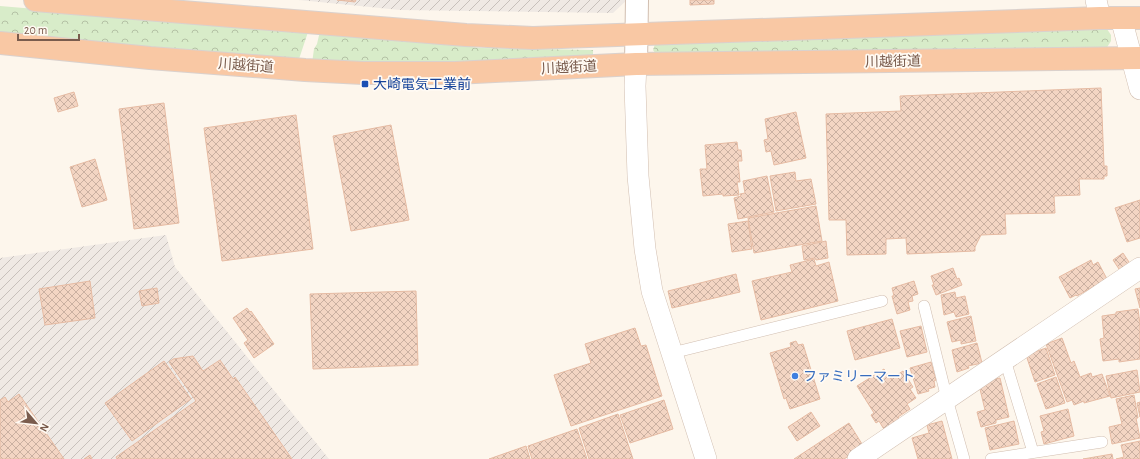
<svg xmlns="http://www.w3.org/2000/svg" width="1140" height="459" viewBox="0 0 1140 459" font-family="'Alegreya Sans','Noto Sans JP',sans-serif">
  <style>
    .industrial { fill: url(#industrial-furrows) }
    .forest { fill: url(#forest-crowns) }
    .building { fill: url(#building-cross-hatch); stroke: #e6bba3 }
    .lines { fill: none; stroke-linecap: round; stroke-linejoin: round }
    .service-casing { stroke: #d1beb0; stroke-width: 12 }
    .minor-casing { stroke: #d1beb0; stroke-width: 22 }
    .tertiary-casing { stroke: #d1beb0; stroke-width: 24 }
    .trunk-casing { stroke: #dad1cd; stroke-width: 24 }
    .service { stroke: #fff; stroke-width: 11 }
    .minor { stroke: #fff; stroke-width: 21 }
    .tertiary { stroke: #fff; stroke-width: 22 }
    .trunk { stroke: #f9c8a4; stroke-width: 22 }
    .transit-dot { fill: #1a4fb4; stroke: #fffaf3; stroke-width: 1.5 }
    .shop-dot { fill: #3f7fe0; stroke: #fffaf3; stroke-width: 1.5 }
    .labels { text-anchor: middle; stroke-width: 3.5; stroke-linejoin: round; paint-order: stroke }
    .street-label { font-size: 14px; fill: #7a5c4d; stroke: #fffaf3 }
    .transit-label { font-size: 14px; fill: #164399; stroke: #fffaf3; text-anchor: start }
    .shop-label { font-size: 14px; fill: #366cbe; stroke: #fffaf3; text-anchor: start }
  </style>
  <defs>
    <pattern id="industrial-furrows" width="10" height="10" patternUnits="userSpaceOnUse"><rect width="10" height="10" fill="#efe9e4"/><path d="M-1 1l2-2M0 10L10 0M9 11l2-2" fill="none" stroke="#c7c0bb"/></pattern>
    <pattern id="forest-crowns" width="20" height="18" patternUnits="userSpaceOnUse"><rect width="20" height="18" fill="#d8ecc9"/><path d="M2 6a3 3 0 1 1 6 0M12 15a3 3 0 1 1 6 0" fill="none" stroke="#b4c2a5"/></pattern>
    <pattern id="building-cross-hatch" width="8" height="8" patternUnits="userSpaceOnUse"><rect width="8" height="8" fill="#f3d5c3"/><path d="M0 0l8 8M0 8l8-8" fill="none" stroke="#cab0a1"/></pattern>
  </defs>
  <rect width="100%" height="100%" fill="#fdf6ec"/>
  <g class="industrial">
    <polygon points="299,0 627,0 613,13 400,10"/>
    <polygon points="166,235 175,267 329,459 0,459 0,258"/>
  </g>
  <g class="forest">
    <polygon points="0,6 308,32 298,62 0,34"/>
    <polygon points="1101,27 1107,29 1111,35 1111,41 1106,49 656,54 653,50 655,44"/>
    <polygon points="320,31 481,48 593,50 593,59 529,62 312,63 314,49 317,44"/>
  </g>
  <g class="building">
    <polygon points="337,0 356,0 355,2"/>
    <polygon points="690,0 714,0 714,4 690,5"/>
    <polygon points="1101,88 1104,166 1107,166 1107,176 1104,176 1104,179 1079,179 1080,195 1054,196 1055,213 1005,214 1006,234 981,235 975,247 975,251 907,254 906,238 886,239 886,254 847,255 846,220 829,220 826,114 901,111 900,96"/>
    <polygon points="74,92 78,106 58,112 54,98"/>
    <polygon points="164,103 179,223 134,229 119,109"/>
    <polygon points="796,112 806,158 774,165 771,151 766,152 764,140 768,139 765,119"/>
    <polygon points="296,115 313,249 222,261 204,128"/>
    <polygon points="391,125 409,220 351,231 333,136"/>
    <polygon points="737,142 738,150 741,150 742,161 738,161 740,182 737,182 739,195 723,196 723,194 703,196 700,169 707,169 705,145"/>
    <polygon points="95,159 107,200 82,207 70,167"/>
    <polygon points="795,172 796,181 811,179 816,204 776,211 770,176"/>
    <polygon points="767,176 774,212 738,219 734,198 741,196 740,194 745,193 743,181"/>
    <polygon points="1140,200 1140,238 1127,242 1115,208"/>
    <polygon points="816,206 822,241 754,253 748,218"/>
    <polygon points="748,221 752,249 732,252 728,224"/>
    <polygon points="826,241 828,258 816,260 815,258 804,260 802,246"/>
    <polygon points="1123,253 1131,265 1121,272 1113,260"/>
    <polygon points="814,259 816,266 829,262 838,301 761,320 752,281 792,272 790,265"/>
    <polygon points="1091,260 1093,265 1098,262 1107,279 1077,296 1076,295 1070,298 1059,277"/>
    <polygon points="953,268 957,279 959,278 962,285 936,295 932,285 934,285 931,276"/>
    <polygon points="736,274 740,292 672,308 668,291"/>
    <polygon points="90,281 95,318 45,325 39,289"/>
    <polygon points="914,281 918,294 912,296 913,301 908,302 910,310 897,314 892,296 894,296 892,288"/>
    <polygon points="157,288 159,303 142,306 139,291"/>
    <polygon points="1140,288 1140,308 1135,289"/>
    <polygon points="416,291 418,365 313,369 310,294"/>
    <polygon points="955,292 956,298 965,296 969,314 956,317 954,312 944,315 941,295"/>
    <polygon points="247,308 250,312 251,311 274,344 254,358 244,343 248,340 233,318"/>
    <polygon points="1138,309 1140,324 1140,359 1119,362 1119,359 1103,361 1100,339 1104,338 1102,316 1116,314 1116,312"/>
    <polygon points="971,316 976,341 961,344 961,340 952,342 947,322"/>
    <polygon points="892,319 900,348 855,360 847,331"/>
    <polygon points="921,326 927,352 907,357 900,331"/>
    <polygon points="635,328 641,346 646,345 662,396 571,426 554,375 591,363 585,344"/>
    <polygon points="1062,338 1071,363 1074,361 1080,377 1091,373 1092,377 1102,374 1110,396 1084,403 1084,401 1074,405 1072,400 1067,402 1046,344"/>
    <polygon points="796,341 798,345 803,344 820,399 790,409 786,398 784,399 770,353 791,347 790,343"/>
    <polygon points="977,343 982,363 968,366 969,368 957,372 952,350"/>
    <polygon points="1046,348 1055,375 1035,382 1026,355"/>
    <polygon points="193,356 203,371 220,360 233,379 235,377 292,459 117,459 116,457 196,401 169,362 173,359"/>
    <polygon points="164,361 191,399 132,441 105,403"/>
    <polygon points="931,362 936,380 934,381 935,387 928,389 929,391 918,394 910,368"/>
    <polygon points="884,369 891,379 903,371 913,387 910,389 916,398 907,404 910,409 898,417 901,422 885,431 879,421 876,423 871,415 874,413 857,386"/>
    <polygon points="1137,370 1140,392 1111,398 1106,376"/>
    <polygon points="1056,377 1065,403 1046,409 1037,384"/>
    <polygon points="1000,378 1009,417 996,420 996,423 981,427 977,412 985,410 979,385 991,382 990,380"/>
    <polygon points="19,394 64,459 0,459 0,400 5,397 8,402"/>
    <polygon points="1134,395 1138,418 1136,418 1140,438 1112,444 1109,427 1122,424 1116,399"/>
    <polygon points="664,400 673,429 630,443 620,415"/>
    <polygon points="1140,402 1140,417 1137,403"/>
    <polygon points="1068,409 1074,436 1044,444 1041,432 1044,431 1040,416"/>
    <polygon points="811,412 820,426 797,441 788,427"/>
    <polygon points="618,414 633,459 589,459 579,428"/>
    <polygon points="942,421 952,459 918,459 912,438 929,433 927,425"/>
    <polygon points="1014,421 1019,444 990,450 985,428"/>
    <polygon points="849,423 862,444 850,452 852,454 844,459 794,459"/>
    <polygon points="577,429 587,459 532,459 528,446"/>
    <polygon points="1140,441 1140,459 1116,459 1124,457 1121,445"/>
    <polygon points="526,446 530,459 489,459"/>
    <polygon points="1112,454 1113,459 1083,459"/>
    <polygon points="90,455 92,459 84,459"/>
  </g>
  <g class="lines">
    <g class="service-casing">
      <g id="service">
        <polyline points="924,306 947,399 964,459"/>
        <polyline points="672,353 882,301"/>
        <polyline points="1005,360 1033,452"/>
        <polyline points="991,459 1102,442"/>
      </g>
    </g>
    <g class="minor-casing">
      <g id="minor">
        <polyline points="1096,0 1100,18"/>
        <polyline points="1121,18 1140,89"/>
        <polyline points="636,64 635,86 638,176 645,249 652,291 706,459"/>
        <polyline points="858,459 1140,268"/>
      </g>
    </g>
    <g class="tertiary-casing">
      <polyline id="tertiary" points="636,64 637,0"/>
    </g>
    <g class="trunk-casing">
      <g id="trunk">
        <polyline points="35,0 466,35 533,38 1100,18 1140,18"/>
        <polyline points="0,43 150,58 305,70 363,73 455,73 636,64 1140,58"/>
      </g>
    </g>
    <use href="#service" class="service"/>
    <use href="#minor" class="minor"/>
    <use href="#tertiary" class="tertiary"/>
    <use href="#trunk" class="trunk"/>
  </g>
  <rect class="transit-dot" x="361" y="80" width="8" height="8" rx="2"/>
  <circle class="shop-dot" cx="795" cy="376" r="4"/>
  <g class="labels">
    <g class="street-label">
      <text transform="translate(893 61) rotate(-1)" y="5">川越街道</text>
      <text transform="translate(246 65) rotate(4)" y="5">川越街道</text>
      <text transform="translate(569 67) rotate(-3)" y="5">川越街道</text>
    </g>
    <g class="transit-label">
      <text x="373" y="89">大崎電気工業前</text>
    </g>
    <g class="shop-label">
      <text x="803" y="381">ファミリーマート</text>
    </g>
  </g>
  <g transform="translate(36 423) rotate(118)" stroke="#fffaf3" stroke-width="3" paint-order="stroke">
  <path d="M0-3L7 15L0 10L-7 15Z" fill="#7a5c4d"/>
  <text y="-6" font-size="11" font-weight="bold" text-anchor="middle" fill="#7a5c4d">N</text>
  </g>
  <path d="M18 34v6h61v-6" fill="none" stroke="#7a5c4d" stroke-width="2"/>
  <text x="24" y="34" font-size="12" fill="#7a5c4d" stroke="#fffaf3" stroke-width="3" paint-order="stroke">20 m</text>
</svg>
